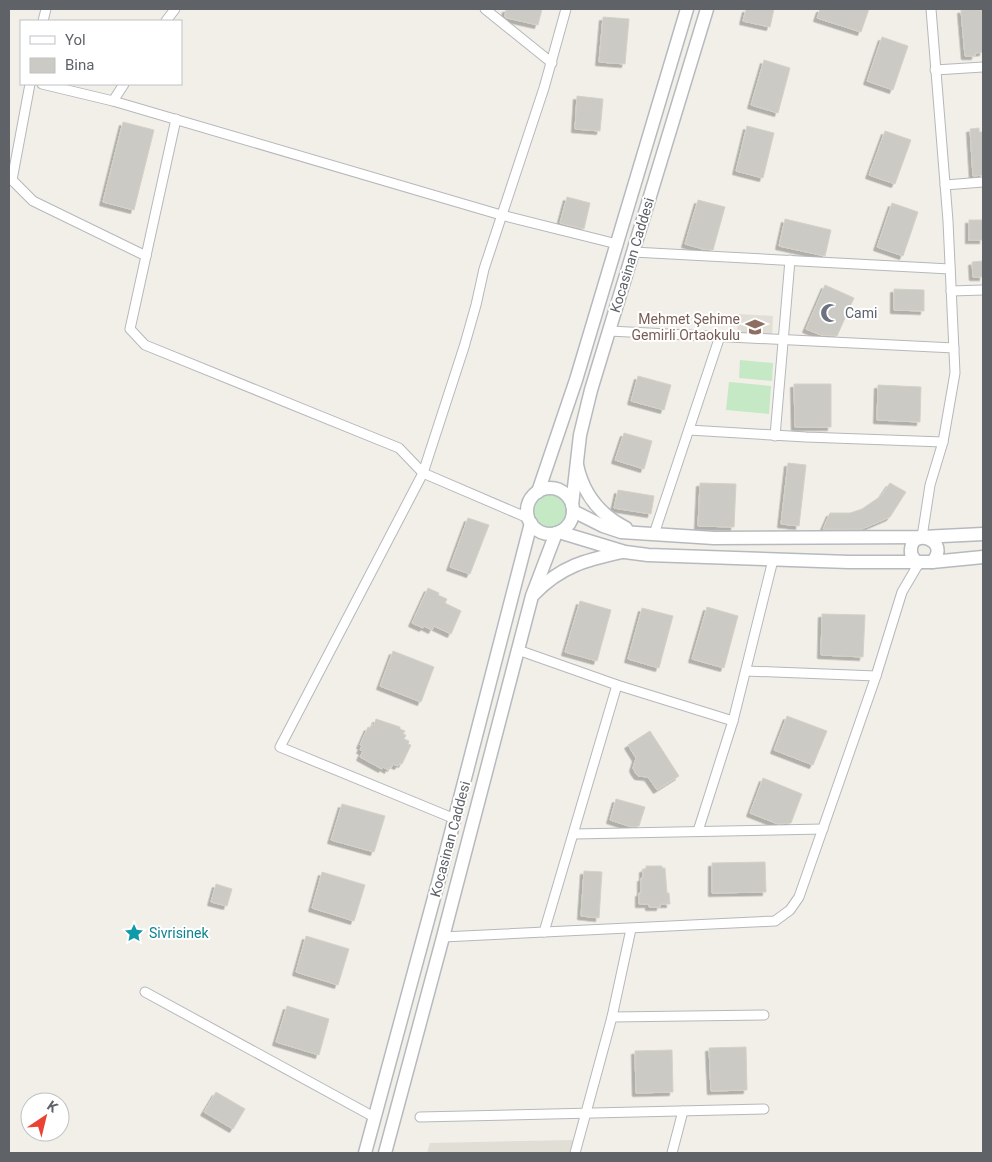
<svg xmlns="http://www.w3.org/2000/svg" width="992" height="1162" viewBox="0 0 992 1162" font-family="Roboto,sans-serif">
  <style>
    .education { fill: #e1ded6 }
    .green { fill: #c5e8c5 }
    .building { fill: #cccac5; stroke: #d6d1c6; filter: url(#shadow) }
    .lines { fill: none; stroke-linecap: round; stroke-linejoin: round }
    .street-casing { stroke: #b5b8bc; stroke-width: 11 }
    .secondary-casing { stroke: #b6babf; stroke-width: 15 }
    .street { stroke: #fff; stroke-width: 9 }
    .secondary { stroke: #fff; stroke-width: 12 }
    .labels { text-anchor: middle; stroke-width: 4; stroke-linejoin: round; paint-order: stroke }
    .street-label { font-size: 14px; fill: #5f6368; stroke: #fff }
    .worship-label { font-size: 14px; fill: #5b616d; stroke: #fff; text-anchor: start }
    .education-label { font-size: 14px; fill: #785e54; stroke: #fff; text-anchor: end }
    .culture-label { font-size: 14px; fill: #0d838f; stroke: #fff; text-anchor: start }
  </style>
  <defs>
    <filter id="shadow"><feDropShadow dx="-3.5" dy="3.5" stdDeviation="0" flood-color="#0004"/></filter>
  </defs>
  <rect width="100%" height="100%" fill="#f1efe8"/>
  <g class="education">
    <polygon points="738,314 773,316 772,339 737,338"/>
    <polygon points="573,1140 570,1153 427,1153 430,1143"/>
  </g>
  <g class="green">
    <polygon points="740,360 773,363 772,381 739,378"/>
    <polygon points="729,382 771,386 769,414 726,410"/>
    <circle cx="550" cy="511" r="17"/>
  </g>
  <g class="building">
    <polygon points="506,9 542,9 538,25 507,18 505,17"/>
    <polygon points="746,9 774,9 770,27 743,21"/>
    <polygon points="820,9 869,9 861,32 817,18"/>
    <polygon points="983,9 983,52 975,53 975,56 965,56 961,10"/>
    <polygon points="603,17 629,19 625,64 599,62"/>
    <polygon points="882,37 908,46 893,90 867,81"/>
    <polygon points="764,60 790,68 778,113 751,105"/>
    <polygon points="577,96 603,99 600,131 575,129"/>
    <polygon points="123,122 154,130 134,210 103,202"/>
    <polygon points="747,126 774,133 763,178 736,171"/>
    <polygon points="979,128 979,132 983,132 983,175 973,176 970,129"/>
    <polygon points="885,131 911,140 895,184 869,175"/>
    <polygon points="567,197 590,203 584,229 560,223"/>
    <polygon points="698,200 725,207 713,250 703,249 685,244"/>
    <polygon points="892,203 918,212 903,256 877,247"/>
    <polygon points="785,219 831,230 825,256 779,246"/>
    <rect x="969" y="220" width="14" height="20"/>
    <polygon points="983,261 983,277 973,277 972,262"/>
    <polygon points="825,285 854,298 837,336 821,335 806,329"/>
    <polygon points="894,289 924,290 924,311 894,310"/>
    <polygon points="638,376 671,385 664,410 631,401"/>
    <polygon points="794,384 831,384 831,427 795,427"/>
    <polygon points="878,385 921,387 920,422 877,420"/>
    <polygon points="624,433 652,441 644,469 615,460"/>
    <polygon points="788,463 806,465 799,526 781,524"/>
    <polygon points="700,483 736,484 734,527 698,526"/>
    <polygon points="890,483 906,492 890,517 862,529 823,529 830,513 850,513 862,509 881,496"/>
    <polygon points="618,490 654,496 651,514 614,508"/>
    <polygon points="468,518 489,525 470,574 450,567"/>
    <polygon points="428,588 439,593 438,595 447,599 445,603 461,611 451,634 434,626 432,630 424,626 423,628 412,623"/>
    <polygon points="580,601 611,610 597,661 565,652"/>
    <polygon points="707,607 738,616 724,668 692,659"/>
    <polygon points="642,608 673,616 659,668 628,659"/>
    <polygon points="822,614 865,615 863,657 821,655"/>
    <polygon points="393,651 434,667 421,702 380,686"/>
    <polygon points="787,716 827,731 813,765 774,750"/>
    <polygon points="376,719 400,727 400,729 405,731 403,734 406,735 404,739 409,741 408,744 411,745 402,764 400,763 398,766 393,764 391,768 389,767 388,770 383,767 382,769 360,757 363,751 360,750 362,746 360,745 368,727 370,728 372,724 374,725"/>
    <polygon points="650,731 679,776 657,790 648,777 638,776 635,772 633,768 636,758 628,745"/>
    <polygon points="763,778 802,794 791,823 778,824 750,813"/>
    <polygon points="616,799 645,807 639,826 632,827 610,820"/>
    <polygon points="342,804 385,816 374,852 331,840"/>
    <polygon points="765,862 766,892 712,893 712,863"/>
    <polygon points="646,866 662,866 662,868 665,868 667,893 669,893 670,904 660,904 660,907 649,907 649,904 639,904 639,893 641,893 641,878 643,878 643,869 646,869"/>
    <polygon points="584,871 602,872 599,918 581,916"/>
    <polygon points="322,872 365,885 354,921 312,908"/>
    <polygon points="216,884 232,889 227,906 211,902"/>
    <polygon points="306,936 349,949 338,985 296,972"/>
    <polygon points="287,1006 329,1019 319,1055 276,1042"/>
    <polygon points="746,1047 747,1090 711,1091 709,1048"/>
    <polygon points="672,1050 673,1092 636,1093 635,1051"/>
    <polygon points="216,1092 245,1109 233,1129 204,1112"/>
  </g>
  <g class="lines">
    <g class="street-casing">
      <g id="street">
        <polyline points="485,9 552,63"/>
        <polyline points="43,21 46,9"/>
        <polyline points="166,21 175,9"/>
        <polyline points="935,70 983,67"/>
        <polyline points="30,84 12,180 33,201 146,256"/>
        <polyline points="42,84 113,101 501,215 617,244"/>
        <polyline points="113,101 124,84"/>
        <polyline points="176,119 130,329 145,345 399,448 423,473 528,518"/>
        <polyline points="945,185 983,182"/>
        <polyline points="633,252 950,269"/>
        <polyline points="951,291 983,290"/>
        <polyline points="609,331 954,348"/>
        <polyline points="689,430 806,437 943,442"/>
        <polyline points="775,436 790,260"/>
        <polyline points="654,534 720,336"/>
        <polyline points="922,537 930,485 943,442 955,373 948,221 931,9"/>
        <polyline points="518,650 617,685 733,721 773,560"/>
        <polyline points="746,671 876,676"/>
        <polyline points="455,819 280,747 423,473 464,347 476,305 484,269 544,88 566,9"/>
        <polyline points="698,831 733,721"/>
        <polyline points="574,834 823,829"/>
        <polyline points="544,932 617,685"/>
        <polyline points="443,937 775,921 790,910 799,897 876,676 902,592 919,563"/>
        <polyline points="145,992 374,1117"/>
        <polyline points="612,1017 764,1015"/>
        <polyline points="420,1117 764,1109"/>
        <polyline points="575,1153 612,1017 631,929"/>
        <polyline points="672,1153 683,1111"/>
      </g>
    </g>
    <g class="secondary-casing">
      <g id="secondary">
        <path d="M577 465C583 493 600 515 626 528"/>
        <circle cx="550" cy="511" r="23"/>
        <polyline points="538,492 576,380 687,9"/>
        <polyline points="572,505 580,435 591,390 707,9"/>
        <polyline points="573,511 603,526 621,532 714,538 922,537 983,534"/>
        <polyline points="559,532 625,552 648,555 849,562 932,562 983,557"/>
        <path d="M919 563C914 560 910 556 911 549 912 527 952 541 932 562"/>
        <path d="M534 594C561 566 586 560 622 552"/>
        <polyline points="365,1153 438,883 531,523"/>
        <polyline points="385,1153 443,937 532,596 556,533"/>
      </g>
    </g>
    <use href="#street" class="street"/>
    <use href="#secondary" class="secondary"/>
  </g>
  <defs>
    <g id="mosque-bare" transform="scale(1.5)"><path d="M3.5-4.9A6 6 0 1 0 3.5 4.9A5 5 0 1 1 3.5-4.9Z" fill="#6b7280" stroke="#fff" stroke-width="2.5" paint-order="stroke"/></g>
    <g id="school-bare" transform="scale(1.5)"><path d="M0-5L7-2L0 1L-7-2ZM-4 1L0 2.5L4 1V4Q0 6-4 4Z" fill="#8d6e63" stroke="#fff" stroke-width="2.5" paint-order="stroke"/></g>
    <g id="sight-bare" transform="scale(1.5)"><path d="M0-6L1.8-2.2L6-1.7L2.9 1.2L3.7 5.4L0 3.3L-3.7 5.4L-2.9 1.2L-6-1.7L-1.8-2.2Z" fill="#0f9aa8" stroke="#fff" stroke-width="2.5" paint-order="stroke"/></g>
  </defs>
  <g fill-rule="evenodd">
    <use href="#mosque-bare" x="830" y="313"/>
    <use href="#school-bare" x="755" y="327"/>
    <use href="#sight-bare" x="134" y="933"/>
  </g>
  <g class="labels">
    <g class="street-label">
      <text transform="translate(632 255) rotate(-73)" y="5">Kocasinan Caddesi</text>
      <text transform="translate(450 839) rotate(-75)" y="5">Kocasinan Caddesi</text>
    </g>
    <g class="worship-label">
      <text x="845" y="318">Cami</text>
    </g>
    <g class="education-label">
      <text x="740" y="324">Mehmet Şehime<tspan x="740" dy="16">Gemirli Ortaokulu</tspan></text>
    </g>
    <g class="culture-label">
      <text x="149" y="938">Sivrisinek</text>
    </g>
  </g>
  <rect width="992" height="1162" fill="none" stroke="#5f6368" stroke-width="20"/>
  <rect x="20" y="20" width="162" height="65" fill="#ffffff" stroke="#bfc1c3"/>
  <rect x="30" y="36" width="25" height="8" fill="#ffffff" stroke="#bfc1c3"/>
  <text x="65" y="45" font-size="15" fill="#5f6368">Yol</text>
  <rect x="30" y="58" width="25" height="15" fill="#cccac5" stroke="#bfc1c3"/>
  <text x="65" y="70" font-size="15" fill="#5f6368">Bina</text>
  <g transform="translate(45 1117) rotate(35)"><circle r="24" fill="#ffffff" stroke="#bfc1c3"/>
  <path d="M0-4L9 19L0 12L-9 19Z" fill="#ea4335"/>
  <text y="-8" font-size="14" font-weight="bold" text-anchor="middle" fill="#5f6368">K</text>
  </g>
</svg>
